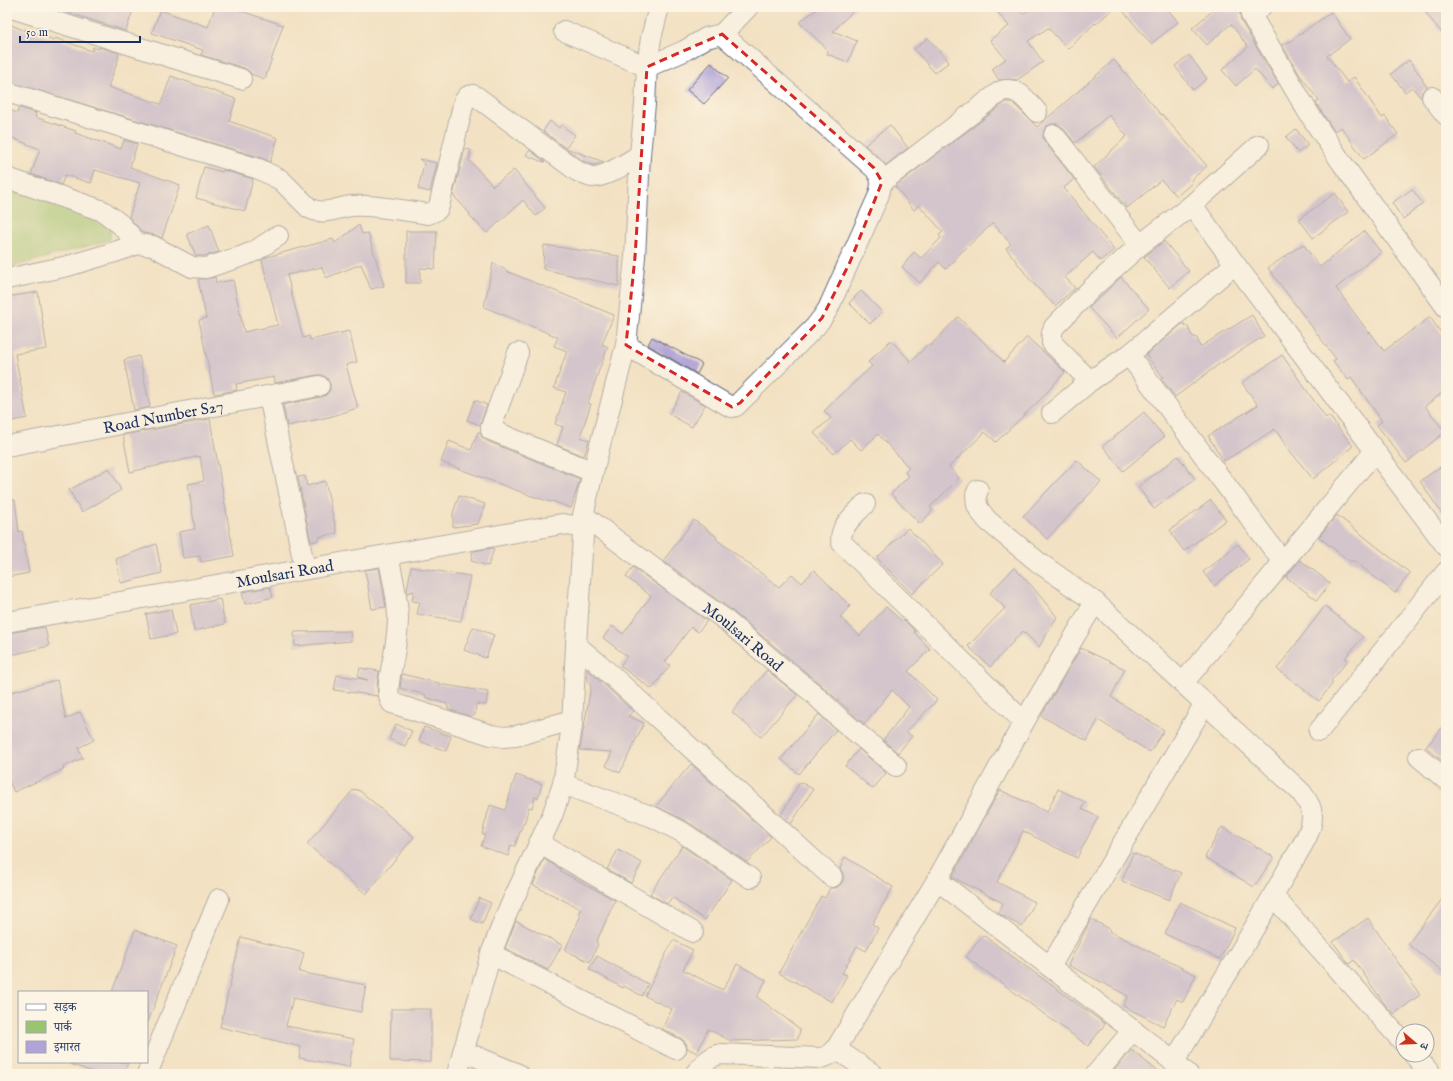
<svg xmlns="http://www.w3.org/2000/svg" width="1453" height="1081" viewBox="0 0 1453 1081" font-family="'IM FELL English','Noto Serif Devanagari',serif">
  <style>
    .green { fill: #9ac470; stroke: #5a7a67 }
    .building { fill: #b0a3d7 }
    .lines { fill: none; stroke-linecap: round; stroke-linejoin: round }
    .minor-casing { stroke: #676d81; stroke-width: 22 }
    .minor { stroke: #fff; stroke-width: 20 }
    .marked { fill: none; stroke: #d62828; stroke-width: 3; stroke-dasharray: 8 5; stroke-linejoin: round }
    .labels { text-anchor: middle; stroke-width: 4; stroke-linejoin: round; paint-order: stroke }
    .street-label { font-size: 16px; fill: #1b2f5e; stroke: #fcf5e5 }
  </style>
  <rect width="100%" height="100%" fill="#fcf5e5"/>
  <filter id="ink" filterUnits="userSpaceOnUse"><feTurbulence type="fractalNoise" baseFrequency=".025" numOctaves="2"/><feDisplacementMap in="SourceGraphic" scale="8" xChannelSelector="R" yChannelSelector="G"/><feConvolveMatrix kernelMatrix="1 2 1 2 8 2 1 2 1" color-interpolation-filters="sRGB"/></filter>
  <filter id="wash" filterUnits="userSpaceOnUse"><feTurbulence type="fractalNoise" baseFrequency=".012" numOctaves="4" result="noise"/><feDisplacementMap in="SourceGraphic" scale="16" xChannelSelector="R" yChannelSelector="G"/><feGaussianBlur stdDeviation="0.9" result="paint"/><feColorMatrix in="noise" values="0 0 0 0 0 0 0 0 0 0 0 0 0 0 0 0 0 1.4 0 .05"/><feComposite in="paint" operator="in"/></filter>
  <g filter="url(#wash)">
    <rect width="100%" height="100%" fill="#f3e1c3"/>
    <polygon class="green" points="7,183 112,217 110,240 7,268"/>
    <g id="blocks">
      <g class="building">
        <polygon points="61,7 134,7 126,31 60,10"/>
        <polygon points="215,7 229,7 283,25 265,79 251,74 249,71 244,68 201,55 203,50 152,33 160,10 208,27"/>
        <polygon points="820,7 857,7 833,31 857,41 848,62 827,54 828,50 799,22"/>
        <polygon points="993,7 1017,7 1023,14 1034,7 1115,7 1096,24 1095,23 1068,49 1048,28 1028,41 1043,62 1017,80 1008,79 999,80 992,69 1006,59 990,40 1009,26"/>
        <polygon points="1120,7 1166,7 1178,22 1151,44"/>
        <polygon points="1217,7 1237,7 1240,11 1240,16 1241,21 1278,84 1272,89 1255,69 1236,86 1222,70 1248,47 1231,24 1207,45 1192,28"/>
        <polygon points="1421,7 1446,7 1446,38"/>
        <polygon points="1331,12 1350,39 1327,56 1347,82 1354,77 1382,118 1385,116 1398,134 1364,159 1341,127 1334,131 1316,103 1319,101 1300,75 1282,45 1287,42 1288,43"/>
        <polygon points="7,23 25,31 25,29 54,40 55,38 92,51 93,47 99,49 99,47 119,53 118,57 119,57 108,87 145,99 161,104 171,76 236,99 229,121 278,138 270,162 262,158 7,81"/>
        <polygon points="928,38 949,62 935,73 914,49"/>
        <polygon points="1189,55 1207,79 1193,90 1175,66"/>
        <polygon points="1114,60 1138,88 1139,88 1148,99 1161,115 1162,114 1207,166 1191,180 1193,182 1177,196 1161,180 1127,208 1094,167 1127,136 1109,115 1075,143 1063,128 1058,124 1052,124 1047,126 1044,130 1043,137 1045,142 1074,179 1064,188 1114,250 1100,261 1093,252 1065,277 1075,288 1055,306 1031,281 1006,248 1011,244 993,223 955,258 956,259 946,269 939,262 920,283 902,267 914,252 921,258 941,238 939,235 943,232 919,205 914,210 895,186 1006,102 1010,102 1015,105 1037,127"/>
        <polygon points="1409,60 1423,79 1422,80 1427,87 1422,92 1421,98 1412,87 1405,92 1391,74"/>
        <polygon points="711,63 728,78 704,104 687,90"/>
        <polygon points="19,108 36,113 35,117 76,131 75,133 121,149 124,140 137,144 130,167 180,185 162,238 155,235 143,233 129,217 140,183 95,170 91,183 65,175 61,185 31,174 40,149 7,136 7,109 17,113"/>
        <polygon points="550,121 559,128 561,125 575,135 566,148 604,162 593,165 583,161 543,131"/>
        <polygon points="890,125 908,148 886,165 865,145"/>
        <polygon points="1296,129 1308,145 1298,153 1286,137"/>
        <polygon points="465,149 471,150 469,160 493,186 514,170 545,208 536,216 523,200 487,233 469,215 470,214 453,195"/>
        <polygon points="530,150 545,162 540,161 526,155"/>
        <polygon points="420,159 437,163 430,192 418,189 424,164"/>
        <polygon points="204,167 222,172 223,170 253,179 245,211 196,198"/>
        <polygon points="1412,189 1423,204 1403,219 1392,203"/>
        <polygon points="1335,193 1348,212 1313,238 1299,219"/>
        <polygon points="209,225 219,252 205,256 196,256 187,234"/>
        <polygon points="359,225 362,234 368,233 384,286 371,289 361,264 326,278 322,267 287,275 303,338 309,336 310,340 349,331 357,362 346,365 358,408 329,417 287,426 283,405 321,397 326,395 330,390 330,384 327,378 322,375 317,375 275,383 274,377 236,384 237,390 214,394 199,320 206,318 198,279 205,279 215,277 216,283 233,280 244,332 278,325 262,260 267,257 333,239 335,243"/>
        <polygon points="406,231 437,231 435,269 420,268 420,283 406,283"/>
        <polygon points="1364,231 1381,252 1336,288 1369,333 1370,332 1384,351 1430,317 1446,340 1446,390 1425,406 1445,432 1406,463 1377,425 1382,421 1351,377 1348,380 1333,361 1336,359 1268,268 1303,244 1320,267"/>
        <polygon points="1164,241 1189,271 1170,288 1144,257"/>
        <polygon points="544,245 619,256 619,286 543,269"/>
        <polygon points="493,263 506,270 506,271 614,315 602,344 608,347 599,370 588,403 591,404 580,437 589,440 584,456 557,445 563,427 555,424 566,392 554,388 567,351 554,346 558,337 484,307"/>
        <polygon points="1121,277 1149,309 1117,338 1089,308"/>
        <polygon points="861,291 882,312 870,324 849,303"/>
        <polygon points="38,292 47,349 15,354 27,418 7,422 7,347 9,346 7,332 7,297"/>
        <polygon points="1252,315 1264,336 1218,365 1175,397 1161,378 1163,377 1146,355 1182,324 1184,324 1188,327 1192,336 1197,338 1200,347"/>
        <polygon points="958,317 1004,362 1027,337 1065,372 1039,401 996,442 985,432 949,467 959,478 930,507 933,510 920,524 891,494 909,476 905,472 909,468 878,434 861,450 850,439 834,454 814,433 831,418 824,411 872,366 868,362 891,340 911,362 928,344 930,346"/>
        <polygon points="652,337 702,364 697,374 648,345"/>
        <polygon points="1282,355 1326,418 1329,416 1353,446 1313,479 1286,446 1275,429 1224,461 1208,436 1258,405 1242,383"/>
        <polygon points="139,356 150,407 134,410 124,360"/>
        <polygon points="682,392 705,405 692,427 669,414"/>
        <polygon points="475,400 487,405 480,425 467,420"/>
        <polygon points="1144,412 1164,437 1123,471 1103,446"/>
        <polygon points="210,419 234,556 201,562 200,556 183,558 179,532 195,529 188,484 204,481 200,456 130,472 123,435"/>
        <polygon points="478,432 480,432 482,437 487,441 580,479 571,508 552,501 551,502 529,495 441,462 449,441 471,450"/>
        <polygon points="1178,456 1195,479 1154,509 1138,487"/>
        <polygon points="1077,460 1101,482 1047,539 1023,516"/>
        <polygon points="1446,463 1446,520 1420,481"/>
        <polygon points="109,468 121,490 82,512 69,490"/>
        <polygon points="305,476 307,486 325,481 337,533 319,537 319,540 311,542 298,477"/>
        <polygon points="459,496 485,504 478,524 453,527 453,513"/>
        <polygon points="7,500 15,500 19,532 22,531 29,573 7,577"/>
        <polygon points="1211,500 1226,520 1184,551 1172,535 1173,534 1170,530"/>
        <polygon points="1337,515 1410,573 1395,593 1353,560 1351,562 1319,537"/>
        <polygon points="694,520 717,537 716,539 779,587 792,574 802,583 814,570 850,606 840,617 860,636 886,607 902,621 904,620 915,631 914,632 930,649 908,671 937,700 906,732 912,736 898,753 883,740 909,707 892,690 864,724 820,684 730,609 663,561"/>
        <polygon points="908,528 943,564 912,594 877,558"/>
        <polygon points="156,544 162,573 121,583 116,559"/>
        <polygon points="1238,544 1249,559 1214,586 1203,572"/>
        <polygon points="492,548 494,549 488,566 471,561 473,551"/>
        <polygon points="1300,560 1330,583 1317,600 1286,577"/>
        <polygon points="411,567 470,576 461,621 417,614 420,602 412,601 414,591 407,593 407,591"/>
        <polygon points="633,567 707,621 698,632 691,627 665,662 670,665 652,689 620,666 627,656 603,638 612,626 623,634 651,596 626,577"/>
        <polygon points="379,568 386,607 372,609 365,570"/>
        <polygon points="1014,568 1031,585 1057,617 1039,647 1023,631 990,667 968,646 1005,608 990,593"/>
        <polygon points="270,587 273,597 245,604 242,592"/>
        <polygon points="220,599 225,624 194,631 190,605"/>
        <polygon points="1325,606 1363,637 1345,658 1348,660 1331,681 1333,683 1319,701 1277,669"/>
        <polygon points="171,609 176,634 151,639 146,614"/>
        <polygon points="45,627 49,646 7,656 7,633"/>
        <polygon points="473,627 494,635 486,658 464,650"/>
        <polygon points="350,631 351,641 295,646 294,632"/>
        <polygon points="1081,648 1125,669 1111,697 1164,730 1150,752 1098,720 1087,741 1041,716"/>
        <polygon points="360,668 379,671 377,686 378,696 334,690 337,675 368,680 358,677"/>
        <polygon points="587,669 633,711 628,716 644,723 620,773 606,766 612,752 580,750 591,686 588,682"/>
        <polygon points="767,670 797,695 761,737 732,712"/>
        <polygon points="402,674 439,683 439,684 488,692 486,705 476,704 475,715 470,716 451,710 448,708 447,704 425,697 426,695 400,688"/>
        <polygon points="57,680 66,719 80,712 94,740 78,748 83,758 63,767 64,769 45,778 14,792 7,777 7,693"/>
        <polygon points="819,714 836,730 799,774 781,759"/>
        <polygon points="1446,723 1446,764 1426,747"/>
        <polygon points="396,724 412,731 405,746 389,739"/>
        <polygon points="424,727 451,736 446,751 419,741"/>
        <polygon points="859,749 886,773 873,789 845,766"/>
        <polygon points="691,764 771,837 747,862 688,822 656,806"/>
        <polygon points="516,775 542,784 538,798 535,797 532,808 529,807 524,824 523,823 515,846 511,845 508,856 481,846 485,835 482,834 490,805 505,810"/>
        <polygon points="800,782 813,789 791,824 781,815"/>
        <polygon points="354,789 360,791 414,837 366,894 307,844"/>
        <polygon points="1058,789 1085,802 1082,809 1098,817 1077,858 1023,831 997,882 1035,902 1022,927 998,913 1003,903 952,877 1000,790 1047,812"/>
        <polygon points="1222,827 1274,857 1254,887 1205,857"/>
        <polygon points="682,846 732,880 705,920 672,897 667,904 650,894"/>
        <polygon points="618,850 642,863 631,883 607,869"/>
        <polygon points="1133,853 1181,873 1169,900 1122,881"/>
        <polygon points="845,857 893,887 872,924 878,928 866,951 857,946 842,973 847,975 832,1002 779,973 821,896 825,898 830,888 836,888 841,884 843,880 843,874 840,868"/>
        <polygon points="544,859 561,869 560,871 615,900 596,943 598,944 590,962 565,950 581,915 578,914 581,909 533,885"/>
        <polygon points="1446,894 1446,974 1408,944"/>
        <polygon points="479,898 491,903 482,924 471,919"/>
        <polygon points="1180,902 1235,928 1220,959 1165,934"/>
        <polygon points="1368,918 1420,995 1394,1014 1386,1006 1354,960 1349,964 1333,942"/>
        <polygon points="1091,919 1110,929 1109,931 1196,975 1183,1002 1177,999 1163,1026 1123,1006 1128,996 1068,965"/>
        <polygon points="516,921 562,945 548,970 505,948"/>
        <polygon points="135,930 177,946 148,1022 147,1022 147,992 112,992"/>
        <polygon points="983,935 1105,1024 1088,1046 966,957"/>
        <polygon points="241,937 304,953 299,972 366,985 361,1012 293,998 286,1026 354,1039 349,1067 299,1058 301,1047 220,1027"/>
        <polygon points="673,940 693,950 683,970 723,990 737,964 766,980 757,997 800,1029 798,1039 731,1041 708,1029 697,1053 687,1048 686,1043 682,1039 662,1029 672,1009 645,996"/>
        <polygon points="597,956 648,984 642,996 624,986 623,988 589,969"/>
        <polygon points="391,1009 431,1009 431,1062 390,1061"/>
        <polygon points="1132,1050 1161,1074 1111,1074"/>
        <polygon points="70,1062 128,1062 124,1074 99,1074 70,1064"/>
      </g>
    </g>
  </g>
  <g filter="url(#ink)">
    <use href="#blocks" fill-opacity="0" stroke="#676d81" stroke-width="1"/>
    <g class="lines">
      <g class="minor-casing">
        <g id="minor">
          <polyline points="8,7 241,79"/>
          <polyline points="1261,7 1251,15 1308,112 1342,163 1446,307"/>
          <path d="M564 31 647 67 684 51 706 38 722 34 874 168C883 178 882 185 878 197L828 309 822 318 815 327 736 406 732 407 729 406 626 345"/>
          <polyline points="722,34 748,7"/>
          <path d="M7 92 259 169 281 180 309 208C324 216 336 208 351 206 372 204 406 211 428 214L437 210 439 206 464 101 468 96 473 95 477 97 577 171C582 173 587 176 592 177 605 178 628 162 640 155"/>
          <polyline points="1432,97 1446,115"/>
          <polyline points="1054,135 1140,245"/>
          <polyline points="7,178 103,211 120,224 138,244"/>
          <path d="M882 182 1001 91C1018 86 1027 101 1037 112"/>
          <polyline points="1192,205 1259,145"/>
          <polyline points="7,279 68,266 115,252 138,244 153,246 192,267 206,268 243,256 255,251 278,236"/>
          <polyline points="518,353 491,427 491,430 593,472"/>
          <polyline points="1129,355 1283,562"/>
          <polyline points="1090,381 1052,343 1052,332 1054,327 1093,287 1140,245 1192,205 1235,264 1446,546"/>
          <polyline points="269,396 305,569"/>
          <polyline points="1052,413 1090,381 1129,355 1235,264"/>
          <path id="s1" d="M7 446 319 386"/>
          <path d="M978 490 976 495 977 505 980 511 988 521 1038 562 1095 602 1301 792C1306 799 1312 807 1312 816 1313 832 1296 855 1288 869 1252 934 1212 998 1174 1062L1188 1074"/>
          <path d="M865 504C856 514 837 528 842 543L1024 722"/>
          <path id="s2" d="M583 515 676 585 723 618 783 669 813 693 838 717 896 766"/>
          <polyline points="580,529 593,472 626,345 635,257 640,155 645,104 647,67 651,38 659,7"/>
          <path d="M388 555C392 576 398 597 398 619 398 631 396 643 394 655 392 667 384 694 392 703L491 735 504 737 516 736 572 720"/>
          <path id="s3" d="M7 622 562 524C571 526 581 525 583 536L576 645 572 726 563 784 552 816 506 915 491 954 457 1074"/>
          <polyline points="576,645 599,664 832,877"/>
          <polyline points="1183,683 1375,451"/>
          <polyline points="1319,731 1446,572"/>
          <polyline points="1419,757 1446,780"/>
          <polyline points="563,784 653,817 682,832 750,878"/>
          <polyline points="539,843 693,932"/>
          <polyline points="937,880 1174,1062"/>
          <polyline points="1273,896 1403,1042"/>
          <polyline points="491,954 676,1049"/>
          <polyline points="1050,967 1205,703"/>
          <polyline points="836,1049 873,1074"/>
          <polyline points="463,1051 518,1074"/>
          <polyline points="1414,1055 1431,1074"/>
          <polyline points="147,1074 219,899"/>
          <path d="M695 1074C703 1065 709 1056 721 1054L820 1058C827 1057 831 1055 836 1049L937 880 1024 722 1095 602"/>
          <polyline points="1096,1074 1133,1030"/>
        </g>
      </g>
      <use href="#minor" class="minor"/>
    </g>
  </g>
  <path d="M0 0H1453V1081H0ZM722 34 874 168 882 182 850 262 822 318 740 403 732 407 626 345 635 257 647 67Z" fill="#f3e1c3" fill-opacity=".55" fill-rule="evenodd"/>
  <path class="marked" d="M722 34 874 168 882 182 850 262 822 318 740 403 732 407 626 345 635 257 647 67Z"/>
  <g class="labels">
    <g class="street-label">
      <text dy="6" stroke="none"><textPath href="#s1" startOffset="159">Road Number S27</textPath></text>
      <text dy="6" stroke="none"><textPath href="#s3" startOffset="282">Moulsari Road</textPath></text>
      <text dy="6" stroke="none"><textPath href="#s2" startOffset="201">Moulsari Road</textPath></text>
    </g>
  </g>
  <rect width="1453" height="1081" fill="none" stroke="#fcf5e5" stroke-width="24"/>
  <rect x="18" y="991" width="130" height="72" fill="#fcf5e5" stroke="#a2a6af"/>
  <rect x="26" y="1004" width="20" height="6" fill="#ffffff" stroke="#a2a6af"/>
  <text x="54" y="1011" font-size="12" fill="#1b2f5e">सड़क</text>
  <rect x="26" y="1021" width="20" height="12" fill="#9ac470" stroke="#a2a6af"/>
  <text x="54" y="1031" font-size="12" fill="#1b2f5e">पार्क</text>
  <rect x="26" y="1041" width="20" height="12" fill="#b0a3d7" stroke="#a2a6af"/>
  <text x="54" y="1051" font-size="12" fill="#1b2f5e">इमारत</text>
  <g transform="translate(1415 1043) rotate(109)"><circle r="19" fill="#fcf5e5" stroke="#a2a6af"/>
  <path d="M0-3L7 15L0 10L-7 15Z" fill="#c8321e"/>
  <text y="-6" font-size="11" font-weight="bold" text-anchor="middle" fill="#1b2f5e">उ</text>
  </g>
  <path d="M20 36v6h120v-6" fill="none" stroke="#1b2f5e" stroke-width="2"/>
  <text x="26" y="36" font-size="12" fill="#1b2f5e" stroke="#fcf5e5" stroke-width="3" paint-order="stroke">50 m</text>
</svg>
